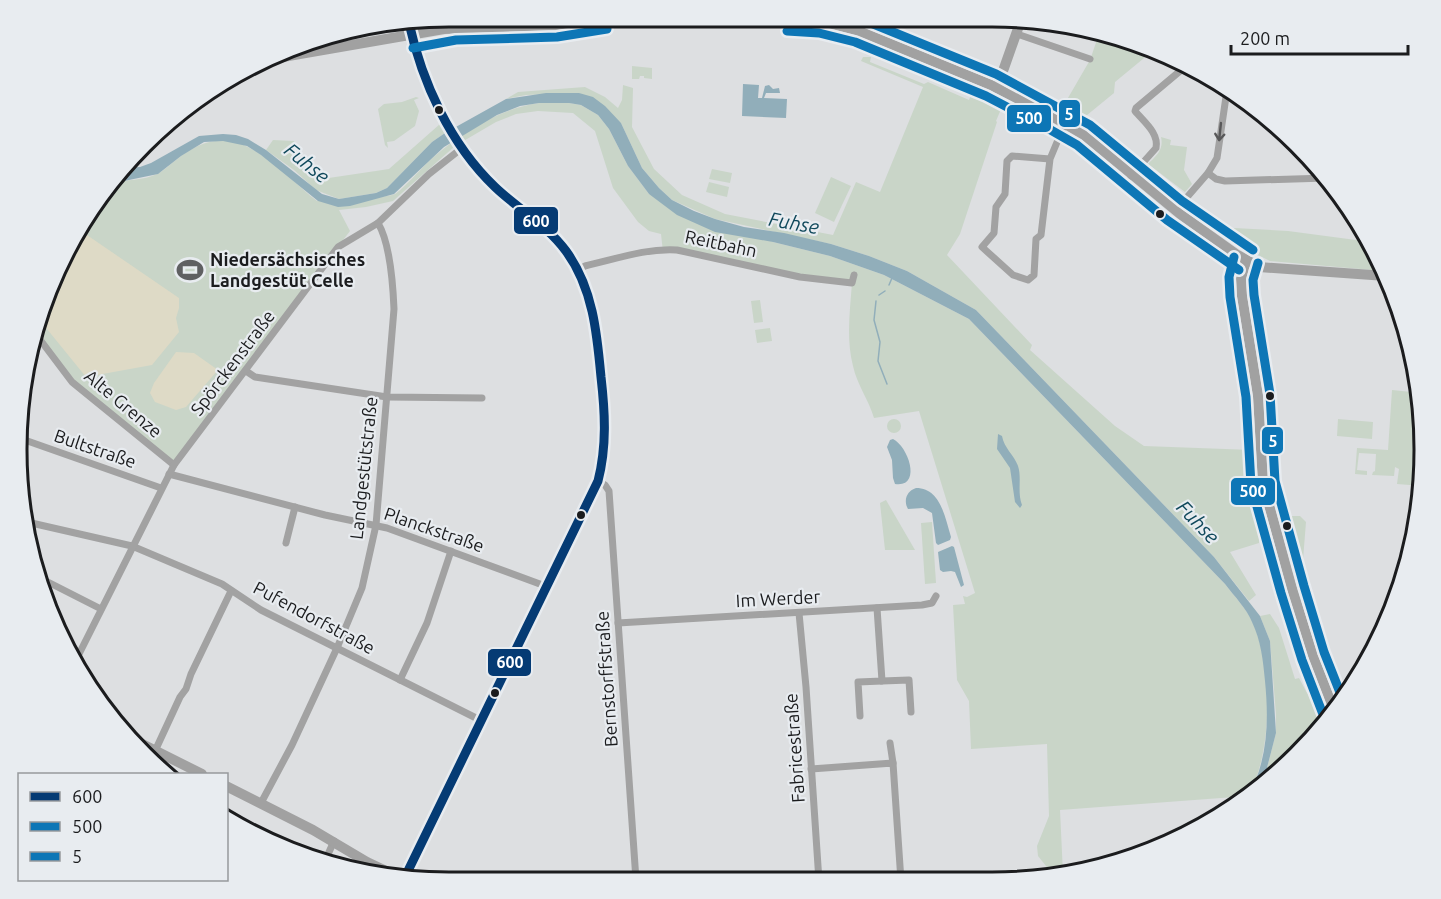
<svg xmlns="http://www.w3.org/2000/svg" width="1441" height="899" viewBox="0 0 1441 899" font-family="Ubuntu,sans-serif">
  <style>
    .green { fill: #c9d5c8 }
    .sand { fill: #dedac6 }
    .water { fill: #91aeba }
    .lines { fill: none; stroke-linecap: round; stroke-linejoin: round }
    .stream { stroke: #91aeba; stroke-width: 1.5 }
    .street { stroke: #a2a2a2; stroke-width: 7 }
    .secondary { stroke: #a1a1a1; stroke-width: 10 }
    .primary { stroke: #a5a4a6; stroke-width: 10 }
    .bus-1-casing { stroke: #e8ecf0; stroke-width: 14 }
    .bus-2-casing { stroke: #e8ecf0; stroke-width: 14 }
    .bus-3-casing { stroke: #e8ecf0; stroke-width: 14 }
    .bus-1 { stroke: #053b74; stroke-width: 9 }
    .bus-2 { stroke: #0d76b6; stroke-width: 9 }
    .bus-3 { stroke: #0d76b6; stroke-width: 9 }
    .oneway { stroke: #585859 }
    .bus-dot { fill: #1b1c1e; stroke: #e8ecf0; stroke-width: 2 }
    .labels { text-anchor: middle; stroke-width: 4.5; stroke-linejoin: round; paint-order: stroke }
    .street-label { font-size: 18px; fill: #1b1c1e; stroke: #e8ecf0 }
    .poi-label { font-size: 18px; font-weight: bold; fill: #1b1c1e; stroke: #e8ecf0; text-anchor: start }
    .water-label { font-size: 20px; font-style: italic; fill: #0f485b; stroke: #e8ecf0 }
    .rim { fill: none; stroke: #1b1c1e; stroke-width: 3 }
    .line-badge { stroke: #e8ecf0; stroke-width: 2 }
    .badge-label { font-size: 16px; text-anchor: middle; font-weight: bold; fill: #fff }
  </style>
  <rect width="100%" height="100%" fill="#dddfe1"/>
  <g class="green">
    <path d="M831 31C848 36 865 41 881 48L879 52 867 50 868 46 839 34 837 38Z"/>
    <polygon points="1099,34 1155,49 1115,82 1114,93 1081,120 1061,110 1090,60"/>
    <polygon points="886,50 936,69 983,90 1004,102 996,121 997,122 960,234 947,255 1032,345 1030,350 1115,426 1144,446 1252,450 1261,500 1258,526 1261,526 1259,543 1230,552 1256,595 1249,601 1214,557 976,310 907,271 869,256 831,244 715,219 672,200 659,188 642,168 621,123 579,93 526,95 506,99 518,92 585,87 605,97 618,108 622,100 623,85 633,88 632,127 654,169 682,195 725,214 833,235 856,182 880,192 923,87 861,61 863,57 871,57 870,62 924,84 928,82 969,100 973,90 891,54 888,58 885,55"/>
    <polygon points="632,66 652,68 652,79 644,78 644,76 640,76 639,79 632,79"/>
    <polygon points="416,97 419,98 414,100 419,111 415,126 394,141 387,142 388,148 385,145 378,109 384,104 402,102"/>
    <path d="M539 103H569L581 105 598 115 609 129 628 166 649 194 773 242 830 256 884 275 969 319 1225 584C1234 596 1246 608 1252 621 1273 666 1273 753 1248 796L1060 810 1063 874 1054 876 1038 856 1037 846 1049 816 1047 744 971 749 969 701 957 680 953 605 965 604 963 596 967 597 975 593 919 411 874 418C869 400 857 385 853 366 846 339 850 310 852 283L695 255 663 252 661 234 649 231 638 222 613 188 595 131 573 113 538 111 516 114 496 122 455 146 393 201 366 207 339 210 350 231 174 462 73 381 35 331 40 310 105 189H109L105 187 112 181C126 181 144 180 157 174 164 171 170 164 176 160 197 143 222 133 248 147 274 160 295 184 317 201 330 200 387 198 395 194 403 189 420 170 428 162 459 134 497 109 539 103Z"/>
    <polygon points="440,124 445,133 432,142 387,188 376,193 339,199 316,190 294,170 266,150 273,140 294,141 305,160 322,179 389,169"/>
    <path d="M1161 137 1171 140 1170 145 1187 147 1184 170 1192 184 1185 192 1148 164C1156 156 1164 150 1161 137Z"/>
    <polygon points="712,169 732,173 730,183 709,179"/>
    <polygon points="831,177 851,186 834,222 815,213"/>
    <polygon points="709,182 729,187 727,197 706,192"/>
    <polygon points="1234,228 1288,231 1371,242 1383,271 1270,261 1252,252 1235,240"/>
    <polygon points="760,300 763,322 754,323 751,301"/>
    <polygon points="770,328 772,341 757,343 755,330"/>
    <polygon points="1392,390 1421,393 1422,486 1397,484 1399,469 1395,467 1394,476 1372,475 1373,472 1375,471 1376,454 1359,453 1357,470 1367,471 1367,475 1355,474 1357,448 1388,450"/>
    <polygon points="1338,419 1373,422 1372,439 1337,436"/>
    <circle cx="894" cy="426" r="7"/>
    <polygon points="886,500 915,550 885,550 880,503"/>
    <polygon points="1290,516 1300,516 1306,522 1303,560"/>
    <polygon points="932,522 936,583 925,584 921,523"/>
    <polygon points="1270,614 1279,628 1295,679 1299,678 1307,693 1331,710 1333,715 1262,787 1276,733 1276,714 1270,641 1260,616"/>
  </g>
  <g class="sand">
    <polygon points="84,233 179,298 179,308 176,318 179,332 152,365 86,377 38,318 39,311"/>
    <polygon points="176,352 194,353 218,370 186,407 176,410 155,402 150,393 154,383"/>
  </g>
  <g class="water">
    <polygon points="743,84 759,85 758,98 762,98 765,86 769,85 773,89 779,88 780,93 766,93 764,98 787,99 786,118 742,116"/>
    <path d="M546 93H579L593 97 605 106 621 123 642 168 659 188 672 200 694 211 715 219 744 227 784 233 831 244 869 256 907 271 976 310 1214 557 1260 616 1270 641 1276 733 1262 787 1247 798C1268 762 1269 721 1265 681 1263 660 1261 641 1252 622 1247 609 1234 596 1225 584L969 319 884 275 830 256 773 242 715 232 677 215 649 194 628 166 609 129 598 115 581 105 569 103H539L520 106 497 115 444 147 394 194 350 206 338 207 318 201 261 155 247 146 223 141 204 142 181 156 158 174 124 181H112L125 168 140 167 151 163 199 136 223 134 236 135 248 139 266 150 322 194 339 199 376 193 387 188 432 142 445 133 506 99Z"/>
    <path d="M998 434 1002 436C1004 448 1014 455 1018 466 1022 478 1017 492 1022 505L1020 508 1015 502 1010 468 997 449Z"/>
    <path d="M893 439C909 447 922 488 895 484L893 478 892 460 887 447 890 440Z"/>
    <path d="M916 488C941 488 945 518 951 537L950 540 938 545 936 543 932 513 923 508 908 509C903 500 907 491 916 488Z"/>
    <polygon points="952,546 954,547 964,585 961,587 955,572 951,571 943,572 940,570 938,552"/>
  </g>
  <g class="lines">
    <g class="stream">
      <polyline points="889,285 892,278"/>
      <polyline points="879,295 885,291"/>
      <polyline points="876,301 874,320 880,342 878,361 887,384"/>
    </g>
    <g class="street">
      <polyline points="1017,34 1090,59"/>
      <polyline points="1050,159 1012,156 1007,161 1005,194 996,207 994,233 982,247 1013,275 1028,280 1034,275 1036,239 1041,235 1050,159 1065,123"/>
      <polyline points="1208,173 1216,179 1225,181 1327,178"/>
      <path d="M1131 176 1156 148C1159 133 1144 122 1135 111L1136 108 1186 66"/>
      <polyline points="1175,211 1208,173 1217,158 1227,90"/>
      <path d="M578 270 585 266C616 259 646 248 677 250L800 277 852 283 854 275"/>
      <polyline points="35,333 72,382 174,465"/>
      <polyline points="246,371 255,377 387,397 482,398"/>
      <polyline points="19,438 161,488"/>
      <polyline points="169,474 325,515 387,528 548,587"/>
      <polyline points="598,481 605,485 609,491 636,880"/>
      <polyline points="27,522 132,546 222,584 261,610 482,721"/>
      <polyline points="286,543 295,507"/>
      <polyline points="38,577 101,609"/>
      <polyline points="1304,585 1322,644 1344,698"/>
      <polyline points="799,613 806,687 819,881"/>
      <polyline points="618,623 922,605 932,603 936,596"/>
      <polyline points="76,660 174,465 338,247 378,223 429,174 462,148"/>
      <polyline points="400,680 427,623 451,551"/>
      <polyline points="882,681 909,680 911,712"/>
      <polyline points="860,716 858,682 882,681 877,608"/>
      <polyline points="890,743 893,763"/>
      <polyline points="155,751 180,697 186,689 191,674 231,591"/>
      <polyline points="811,769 893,763 901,881"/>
      <path d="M261 803 292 745 337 648 362 588 376 525 394 309C393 285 390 243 378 223"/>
      <polyline points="325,861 334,841"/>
    </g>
    <g class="secondary">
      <polyline points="788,19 821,21 859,31 991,85 1055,118 1084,135 1180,214 1236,254 1259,267 1386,276"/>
      <polyline points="271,59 444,29 557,25 605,17"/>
      <polyline points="997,88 1021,20"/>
      <polyline points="1246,260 1241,279 1242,296 1258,396 1263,483 1292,589 1313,656 1335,713"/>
      <polyline points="138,742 202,774"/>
      <polyline points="226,786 313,830 367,862 403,879"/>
    </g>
    <path class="primary" d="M404 879 598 481C609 447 605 413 601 377 597 333 593 288 566 251 547 225 518 208 495 187 457 153 417 73 409 23"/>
    <g class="bus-1-casing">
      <path id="bus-1" d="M404 879 598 481C607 446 605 412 601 377 597 333 593 288 566 251 547 225 518 209 495 187 450 144 422 82 409 23"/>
    </g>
    <g class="bus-2-casing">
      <g id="bus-2">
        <polyline points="787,31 819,33 855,42 986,96 1049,129 1077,145 1167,220 1239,270"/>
        <polyline points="413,48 456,40 557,37 607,29"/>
        <polyline points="1234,257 1229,277 1230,297 1246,397 1251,485 1281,593 1302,660 1324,717"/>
      </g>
    </g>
    <g class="bus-3-casing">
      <g id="bus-3">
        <polyline points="861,19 996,74 1090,125 1182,201 1253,250"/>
        <polyline points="1258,263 1253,280 1254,295 1270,394 1275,481 1304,586 1324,652 1343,700"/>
      </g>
    </g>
    <use href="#bus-1" class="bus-1"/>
    <use href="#bus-2" class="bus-2"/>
    <use href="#bus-3" class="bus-3"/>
  </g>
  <defs><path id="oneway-shaft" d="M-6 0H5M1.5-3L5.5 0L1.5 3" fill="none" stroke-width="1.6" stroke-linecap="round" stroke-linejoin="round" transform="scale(1.5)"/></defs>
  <use class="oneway" href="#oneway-shaft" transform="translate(1220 132) rotate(96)"/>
  <defs>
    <g id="stadium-bare" transform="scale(2.07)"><path d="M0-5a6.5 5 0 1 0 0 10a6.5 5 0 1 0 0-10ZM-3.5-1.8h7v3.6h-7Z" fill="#5f6062" stroke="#e8ecf0" stroke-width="2.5" paint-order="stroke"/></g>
  </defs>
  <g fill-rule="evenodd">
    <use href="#stadium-bare" x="190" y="270"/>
  </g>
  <g class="bus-dot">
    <circle cx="439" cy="110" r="5"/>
    <circle cx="1160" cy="214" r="5"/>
    <circle cx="1270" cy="396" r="5"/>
    <circle cx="581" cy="515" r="5"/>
    <circle cx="1287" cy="526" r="5"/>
    <circle cx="495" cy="693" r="5"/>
  </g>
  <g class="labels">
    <g class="street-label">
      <text transform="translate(721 244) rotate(12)" y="6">Reitbahn</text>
      <text transform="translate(233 363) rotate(-53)" y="6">Spörckenstraße</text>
      <text transform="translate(123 404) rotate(40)" y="6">Alte Grenze</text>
      <text transform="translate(95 449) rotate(19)" y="6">Bultstraße</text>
      <text transform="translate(364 468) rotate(-84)" y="6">Landgestütstraße</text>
      <text transform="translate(434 530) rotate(19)" y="6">Planckstraße</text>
      <text transform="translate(778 599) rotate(-3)" y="6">Im Werder</text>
      <text transform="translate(314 618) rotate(28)" y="6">Pufendorfstraße</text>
      <text transform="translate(607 679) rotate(-94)" y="6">Bernstorffstraße</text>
      <text transform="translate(795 748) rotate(-94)" y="6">Fabricestraße</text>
    </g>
    <g class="poi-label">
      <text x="210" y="266">Niedersächsisches<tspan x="210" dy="21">Landgestüt Celle</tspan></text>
    </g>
    <g class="water-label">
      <text transform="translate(307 163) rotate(39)" y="7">Fuhse</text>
      <text transform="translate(794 223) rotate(10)" y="7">Fuhse</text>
      <text transform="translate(1198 522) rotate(46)" y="7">Fuhse</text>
    </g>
  </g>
  <path d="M0 0H1441V899H0ZM449 27H992A422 422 0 0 1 1414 449V450A422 422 0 0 1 992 872H449A422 422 0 0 1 27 450V449A422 422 0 0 1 449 27Z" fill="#e8ecf0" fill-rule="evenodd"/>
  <path class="rim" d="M449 27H992A422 422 0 0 1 1414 449V450A422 422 0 0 1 992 872H449A422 422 0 0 1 27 450V449A422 422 0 0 1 449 27Z"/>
  <g class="line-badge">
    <rect x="1058" y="99" width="23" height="29" rx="6" fill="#0d76b6"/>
    <rect x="1006" y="104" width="46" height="29" rx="6" fill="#0d76b6"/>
    <rect x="513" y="206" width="46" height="29" rx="6" fill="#053b74"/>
    <rect x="1261" y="426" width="23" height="29" rx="6" fill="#0d76b6"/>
    <rect x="1230" y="477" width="46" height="29" rx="6" fill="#0d76b6"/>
    <rect x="487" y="648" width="45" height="29" rx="6" fill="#053b74"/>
  </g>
  <g class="badge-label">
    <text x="1069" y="120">5</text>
    <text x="1029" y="124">500</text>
    <text x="536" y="227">600</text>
    <text x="1273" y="447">5</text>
    <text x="1253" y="497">500</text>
    <text x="510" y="668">600</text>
  </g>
  <rect x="18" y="773" width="210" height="108" fill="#e8ecf0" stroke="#96999c" stroke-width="1.5"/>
  <rect x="30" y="792" width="30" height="9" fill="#053b74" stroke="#96999c" stroke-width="1.5"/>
  <text x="72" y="803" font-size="18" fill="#1b1c1e">600</text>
  <rect x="30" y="822" width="30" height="9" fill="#0d76b6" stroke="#96999c" stroke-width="1.5"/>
  <text x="72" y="833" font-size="18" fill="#1b1c1e">500</text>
  <rect x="30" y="852" width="30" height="9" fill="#0d76b6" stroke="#96999c" stroke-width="1.5"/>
  <text x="72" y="863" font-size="18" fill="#1b1c1e">5</text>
  <path d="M1231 45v9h177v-9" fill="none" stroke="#1b1c1e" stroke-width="3"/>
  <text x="1240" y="45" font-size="18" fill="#1b1c1e" stroke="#e8ecf0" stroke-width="4.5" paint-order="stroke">200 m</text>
</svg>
